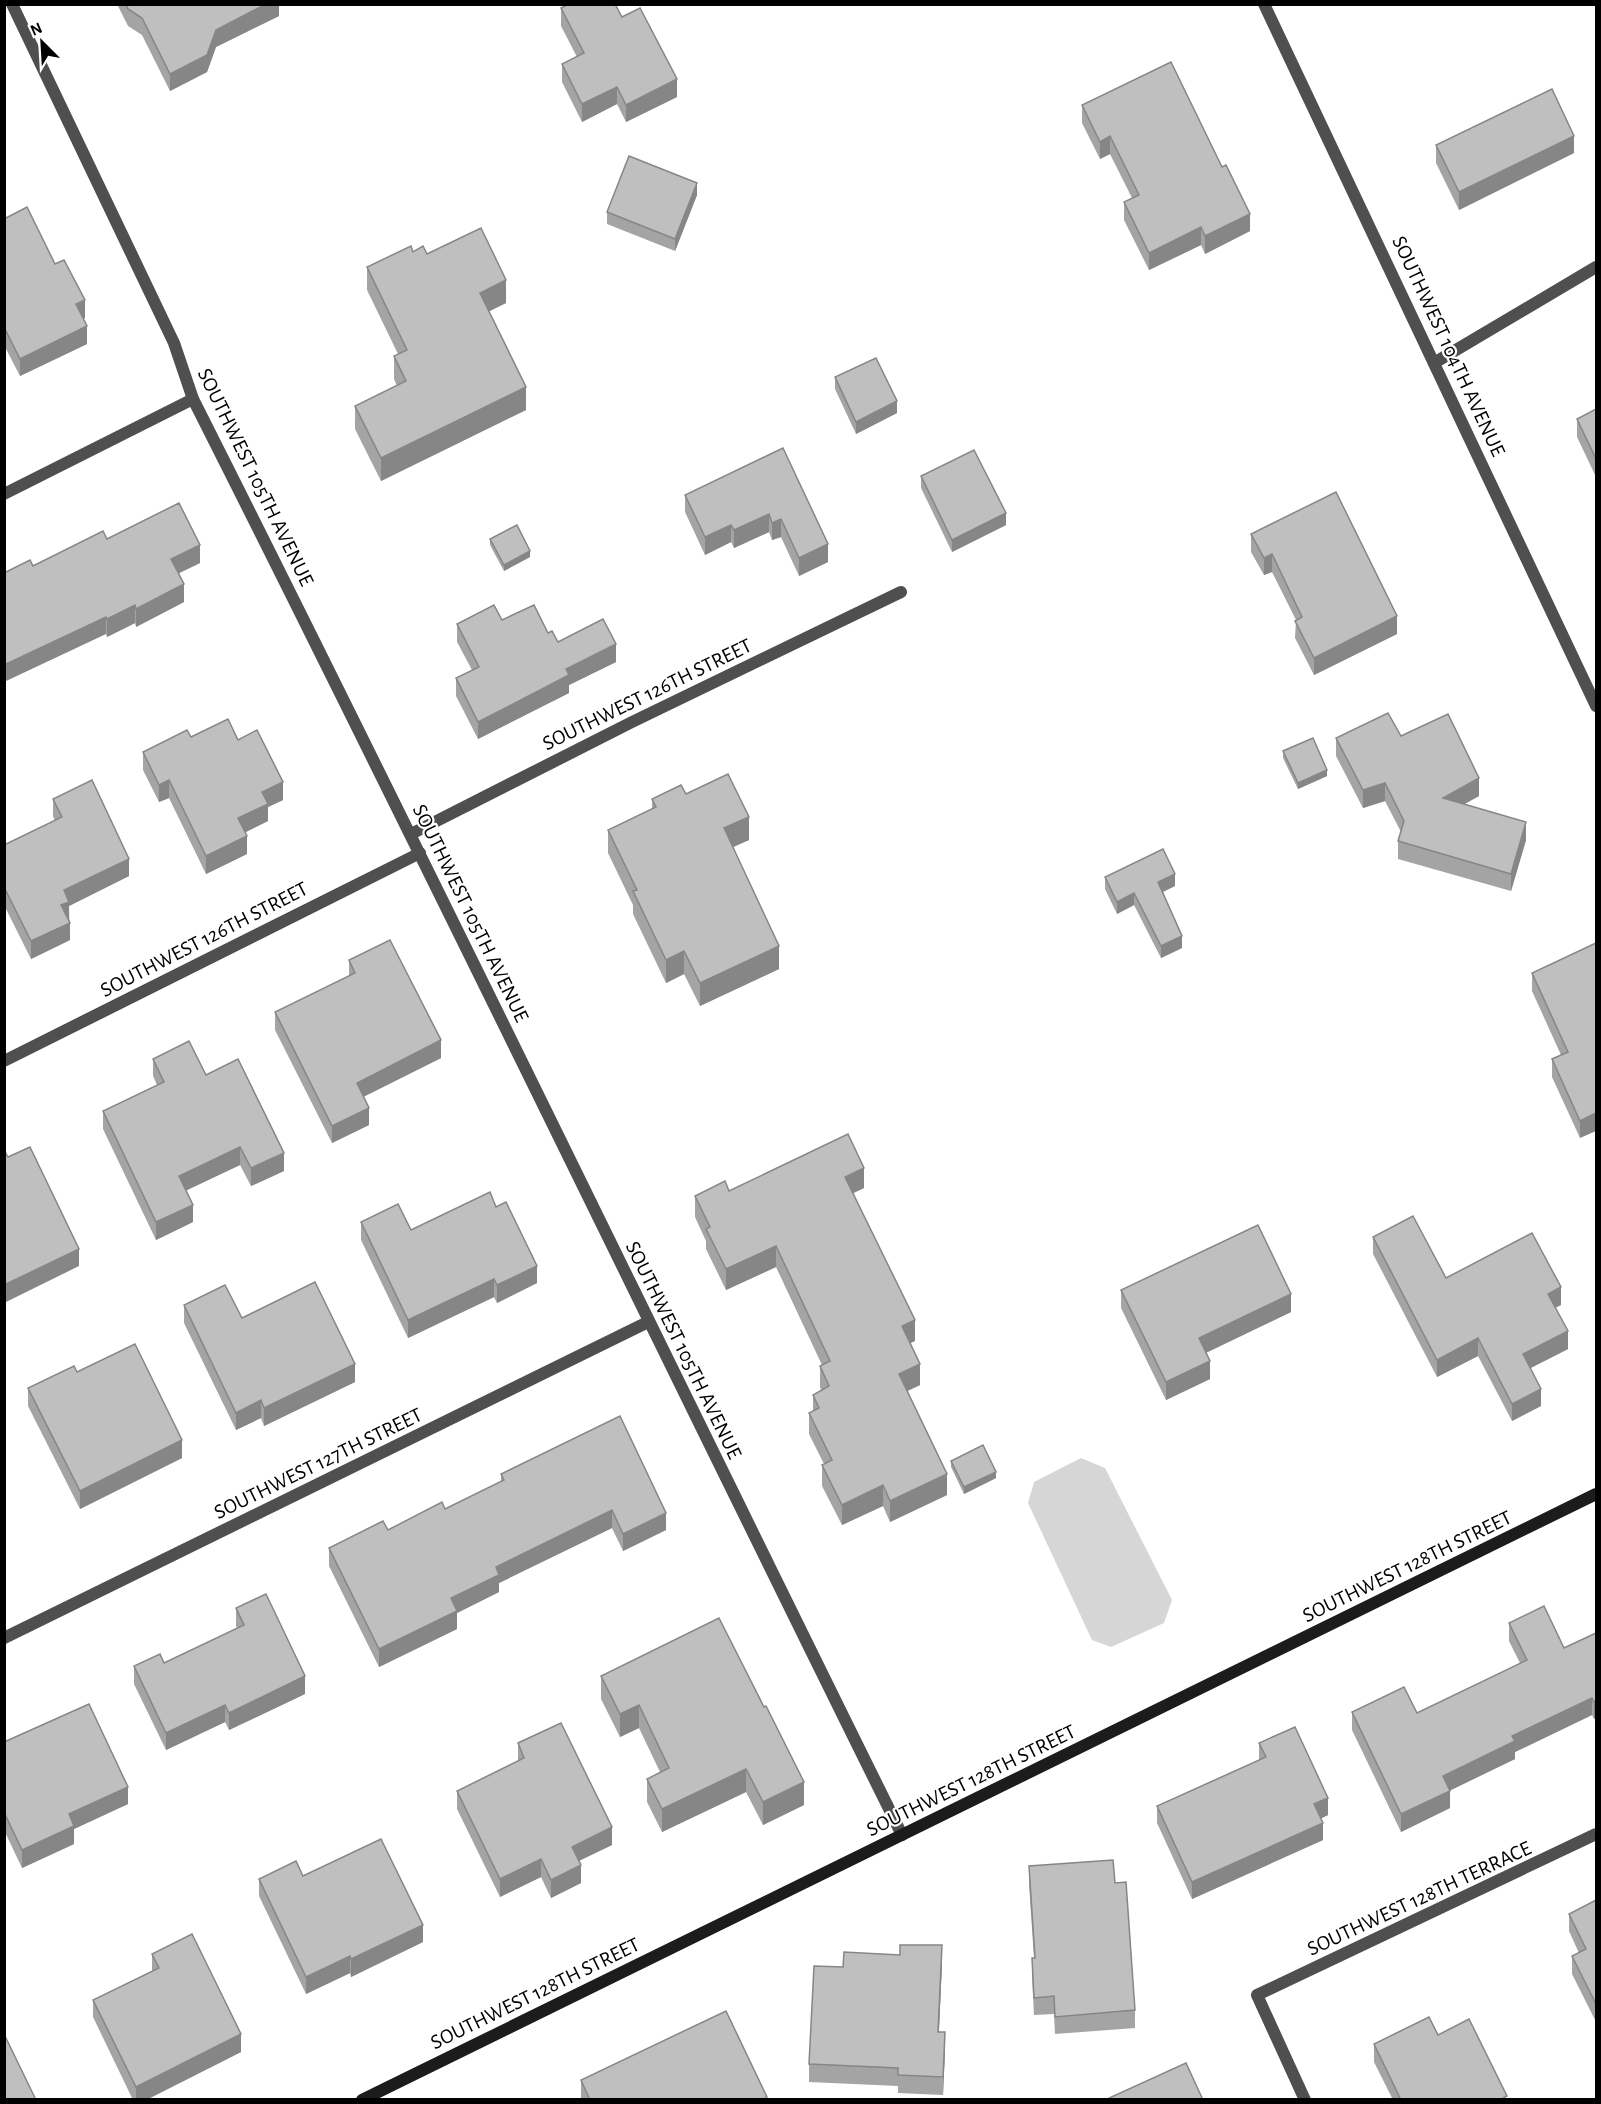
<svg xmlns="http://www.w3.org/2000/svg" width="1601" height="2104" viewBox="0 0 1601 2104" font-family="'Alegreya Sans',sans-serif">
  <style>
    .green { fill: #d6d6d6 }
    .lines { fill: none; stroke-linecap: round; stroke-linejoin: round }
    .street { stroke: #4f4f4f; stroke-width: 12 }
    .secondary { stroke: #1c1c1c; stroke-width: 12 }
    .wall { fill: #a4a4a4 }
    .shaded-wall { fill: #868686 }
    .building { fill: #bfbfbf; stroke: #868686; stroke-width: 1.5 }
    .labels { text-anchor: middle; stroke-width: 4.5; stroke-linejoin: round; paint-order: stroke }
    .street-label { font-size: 21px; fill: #000; stroke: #fff }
  </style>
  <rect width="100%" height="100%" fill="#fff"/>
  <polygon class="green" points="1081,1458 1105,1468 1172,1600 1164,1623 1111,1647 1092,1640 1028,1503 1034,1482"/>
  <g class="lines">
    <g class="street">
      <path d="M12 4 174 343 193 399C434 876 665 1357 902 1835"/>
      <polyline points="1264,4 1596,706"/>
      <polyline points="1434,363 1596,267"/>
      <polyline points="4,494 193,399"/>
      <polyline points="411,834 632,722 901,592"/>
      <polyline points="4,1061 420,853"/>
      <polyline points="4,1638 648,1322"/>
      <polyline points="1305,2100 1257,1995 1596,1834"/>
    </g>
    <polyline class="secondary" points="362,2100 1596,1494"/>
  </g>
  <g class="wall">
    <polygon points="117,4 279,4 279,16 216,47 207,72 170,91 142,35 128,26"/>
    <polygon points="561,8 622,17 677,97 626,122 617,104 582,122 562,82 562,64 577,57 561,26"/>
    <polygon points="1082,105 1250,231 1205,254 1201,245 1149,270 1124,220 1124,202 1132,198 1110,154 1100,159 1082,123"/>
    <polygon points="1436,145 1574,153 1459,210 1436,163"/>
    <polygon points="697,195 675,251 607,224 607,212"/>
    <polygon points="4,219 55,264 85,318 83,319 87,344 20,376 4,345"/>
    <polygon points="413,252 427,254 506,303 489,311 526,410 381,481 355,429 355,406 397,386 394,379 394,356 398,354 367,290 367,267"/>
    <polygon points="835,377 897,413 856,434 835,389"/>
    <polygon points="1596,409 1596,477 1577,437 1577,419"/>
    <polygon points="783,448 828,562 799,576 781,537 772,540 769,532 734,548 731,542 705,555 685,512 685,495"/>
    <polygon points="921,476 1006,525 952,552 921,488"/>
    <polygon points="1251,534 1397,634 1314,675 1295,638 1296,620 1272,572 1264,575 1251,552"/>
    <polygon points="107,539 200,563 179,573 184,602 136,627 135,623 107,637 106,634 33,566"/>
    <polygon points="490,539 530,557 504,571 490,545"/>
    <polygon points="502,620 548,633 558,642 616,662 569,685 569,693 478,739 456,696 456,678 472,670 457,642 457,624"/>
    <polygon points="1401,736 1479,796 1464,804 1526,840 1511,891 1398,859 1398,841 1401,832 1385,801 1363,808 1336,756 1336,738"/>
    <polygon points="191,737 238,740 283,800 268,807 268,821 245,832 247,854 206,874 169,798 159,802 143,770 143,752"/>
    <polygon points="1283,751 1327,776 1298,789 1283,758"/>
    <polygon points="686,794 749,840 733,847 779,969 700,1006 684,974 666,983 633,914 633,905 608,853 608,830 652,809 652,799"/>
    <polygon points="53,799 129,876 69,906 70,940 31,959 4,905 4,845 55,821 53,816"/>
    <polygon points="1105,877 1175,886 1163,892 1182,948 1161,958 1134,905 1117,914 1105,889"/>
    <polygon points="1596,943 1580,1138 1552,1077 1552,1059 1561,1055 1532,991 1532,973"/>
    <polygon points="349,960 441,1058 363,1097 369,1125 332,1143 275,1030 275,1012 349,976"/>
    <polygon points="153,1059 206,1075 284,1171 251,1186 240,1165 186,1190 193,1222 156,1240 103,1129 103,1111 157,1085 153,1076"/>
    <polygon points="864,1188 853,1193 915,1341 910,1343 920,1385 907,1391 947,1495 890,1522 883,1506 842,1525 822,1486 822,1465 824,1464 809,1434 809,1413 813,1412 813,1395 821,1390 820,1387 820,1366 822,1365 776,1267 726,1290 706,1249 706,1241 695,1217 695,1196 729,1191"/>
    <polygon points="496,1207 537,1283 497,1303 494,1297 408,1338 361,1240 361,1222 411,1230"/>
    <polygon points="1373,1237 1446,1278 1561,1305 1555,1308 1568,1349 1530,1368 1541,1406 1512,1421 1478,1356 1437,1377 1373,1254"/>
    <polygon points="1121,1290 1291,1312 1206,1353 1210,1379 1166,1400 1121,1308"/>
    <polygon points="184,1305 242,1318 355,1382 264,1426 261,1418 236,1430 184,1323"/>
    <polygon points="77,1372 182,1458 80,1509 28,1406 28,1388"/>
    <polygon points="620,1416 666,1530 623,1551 612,1528 499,1583 499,1592 457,1613 457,1629 379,1667 329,1566 329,1548 388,1530 445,1509 501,1482 501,1474"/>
    <polygon points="951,1461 996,1478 964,1494 951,1467"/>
    <polygon points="236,1608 305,1694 229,1730 225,1722 166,1750 134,1684 134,1666 164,1663 237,1628 236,1626"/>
    <polygon points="1509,1623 1564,1648 1596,1633 1594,1719 1592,1715 1515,1752 1515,1759 1450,1790 1450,1808 1401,1832 1352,1730 1352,1712 1417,1713 1520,1663 1509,1641"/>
    <polygon points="601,1676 804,1805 763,1825 746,1792 662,1832 647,1802 647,1779 660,1772 639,1728 620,1737 601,1699"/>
    <polygon points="4,1742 128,1804 74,1829 74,1844 22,1868 4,1830"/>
    <polygon points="518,1743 612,1845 579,1861 581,1883 551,1898 541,1877 500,1897 457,1809 457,1791 518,1761"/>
    <polygon points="1259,1743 1328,1815 1321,1818 1323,1840 1192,1899 1157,1823 1157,1806 1259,1760"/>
    <polygon points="1029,1866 1115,1883 1135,2010 1135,2028 1055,2034 1054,2014 1034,2015 1032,1976 1032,1958 1034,1958 1029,1884"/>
    <polygon points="259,1879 423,1942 351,1977 350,1973 306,1994 259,1896"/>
    <polygon points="1596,1900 1596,2022 1572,1974 1572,1956 1579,1953 1569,1931 1569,1914"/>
    <polygon points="152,1954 241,2052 146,2100 133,2100 93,2017 93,2000 152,1971"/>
    <polygon points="942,1963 939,2032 945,2050 943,2095 898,2093 898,2086 809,2082 809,2064 843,1967"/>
    <polygon points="1438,2035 1507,2100 1393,2100 1374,2062 1374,2044"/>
    <polygon points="581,2080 767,2100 581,2100"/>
  </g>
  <g class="shaded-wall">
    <polygon points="266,4 279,4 279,16 216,47 207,72 170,91 170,74 216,30"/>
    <polygon points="677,79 677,97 626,122 626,105"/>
    <polygon points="617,87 617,104 582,122 582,104"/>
    <polygon points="1110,136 1110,154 1100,159 1100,142"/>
    <polygon points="1574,136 1574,153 1459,210 1459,192"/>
    <polygon points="697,183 697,195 675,251 675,239"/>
    <polygon points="1250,214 1250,231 1205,254 1205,236"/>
    <polygon points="1201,227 1201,245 1149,270 1149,253"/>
    <polygon points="506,280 506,303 480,316 480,293"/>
    <polygon points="85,300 85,318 76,322 76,304"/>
    <polygon points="87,326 87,344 20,376 20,359"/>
    <polygon points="526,387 526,410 381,481 381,458"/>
    <polygon points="897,401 897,413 856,434 856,422"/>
    <polygon points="1006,513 1006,525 952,552 952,540"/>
    <polygon points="769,514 769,532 734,548 734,530"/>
    <polygon points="781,519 781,537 772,540 772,523"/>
    <polygon points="731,525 731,542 705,555 705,537"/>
    <polygon points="828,544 828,562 799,576 799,558"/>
    <polygon points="200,545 200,563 171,577 171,559"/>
    <polygon points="530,551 530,557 504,571 504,565"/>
    <polygon points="1272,554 1272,572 1264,575 1264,558"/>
    <polygon points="184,584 184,602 136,627 136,609"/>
    <polygon points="135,605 135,623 107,637 107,619"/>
    <polygon points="1397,616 1397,634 1314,675 1314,658"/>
    <polygon points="106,617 106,634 4,682 4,665"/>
    <polygon points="616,644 616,662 569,685 569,693 478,739 478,722 566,669"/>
    <polygon points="1327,770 1327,776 1298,789 1298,783"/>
    <polygon points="1479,778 1479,796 1443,816 1443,798"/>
    <polygon points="169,780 169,798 159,802 159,785"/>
    <polygon points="283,782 283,800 268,807 268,821 238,836 238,818 262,792"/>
    <polygon points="1385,783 1385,801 1363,808 1363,790"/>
    <polygon points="749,817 749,840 724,851 724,828"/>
    <polygon points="1526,822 1526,840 1511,891 1511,874"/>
    <polygon points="247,836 247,854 206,874 206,856"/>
    <polygon points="129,859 129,876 69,906 69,919 61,905 64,890"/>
    <polygon points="1175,874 1175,886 1158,894 1158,882"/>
    <polygon points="1134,893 1134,905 1117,914 1117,902"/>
    <polygon points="70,923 70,940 31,959 31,941"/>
    <polygon points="1182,936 1182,948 1161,958 1161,946"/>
    <polygon points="779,946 779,969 700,1006 700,983"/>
    <polygon points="684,951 684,974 666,983 666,960"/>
    <polygon points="441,1040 441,1058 357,1100 357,1083"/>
    <polygon points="369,1108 369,1125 332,1143 332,1126"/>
    <polygon points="1596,1113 1596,1131 1580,1138 1580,1121"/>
    <polygon points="240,1147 240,1165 179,1194 179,1176"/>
    <polygon points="284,1153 284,1171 251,1186 251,1168"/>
    <polygon points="864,1168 864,1188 845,1197 845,1177"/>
    <polygon points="193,1205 193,1222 156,1240 156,1222"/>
    <polygon points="776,1246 776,1267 726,1290 726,1269"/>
    <polygon points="79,1249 79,1266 4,1303 4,1285"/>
    <polygon points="537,1266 537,1283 497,1303 497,1285"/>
    <polygon points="494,1279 494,1297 408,1338 408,1320"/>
    <polygon points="1561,1287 1561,1305 1548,1311 1548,1294"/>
    <polygon points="1291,1294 1291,1312 1199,1356 1199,1338"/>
    <polygon points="915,1320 915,1341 902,1347 902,1326"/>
    <polygon points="1568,1331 1568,1349 1523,1372 1523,1354"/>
    <polygon points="1478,1338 1478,1356 1437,1377 1437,1360"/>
    <polygon points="1210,1361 1210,1379 1166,1400 1166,1382"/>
    <polygon points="355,1364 355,1382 264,1426 264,1408"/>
    <polygon points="920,1364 920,1385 899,1395 899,1374"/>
    <polygon points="1541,1389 1541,1406 1512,1421 1512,1404"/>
    <polygon points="261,1400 261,1418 236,1430 236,1413"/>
    <polygon points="182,1440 182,1458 80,1509 80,1491"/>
    <polygon points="996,1472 996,1478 964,1494 964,1487"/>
    <polygon points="947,1474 947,1495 890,1522 890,1501"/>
    <polygon points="883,1485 883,1506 842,1525 842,1505"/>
    <polygon points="612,1510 612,1528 499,1583 499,1592 457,1613 457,1629 379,1667 379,1649 496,1567"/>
    <polygon points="666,1513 666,1530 623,1551 623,1534"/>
    <polygon points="305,1676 305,1694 229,1730 229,1713"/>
    <polygon points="1592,1698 1592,1715 1515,1752 1515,1759 1443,1794 1443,1776 1512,1736"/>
    <polygon points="1596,1701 1596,1718 1594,1719 1594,1702"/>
    <polygon points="225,1705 225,1722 166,1750 166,1733"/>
    <polygon points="639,1705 639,1728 620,1737 620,1714"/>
    <polygon points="746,1769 746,1792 662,1832 662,1809"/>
    <polygon points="804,1782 804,1805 763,1825 763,1802"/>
    <polygon points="128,1787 128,1804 74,1829 74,1844 22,1868 22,1850 69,1814"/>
    <polygon points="1450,1791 1450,1808 1401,1832 1401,1814"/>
    <polygon points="1328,1798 1328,1815 1314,1822 1314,1804"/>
    <polygon points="1323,1823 1323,1840 1192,1899 1192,1882"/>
    <polygon points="612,1827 612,1845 572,1864 572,1847"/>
    <polygon points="541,1859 541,1877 500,1897 500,1879"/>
    <polygon points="581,1865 581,1883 551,1898 551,1880"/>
    <polygon points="423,1925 423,1942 351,1977 351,1959"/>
    <polygon points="942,1945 942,1963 938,2050 938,2032"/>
    <polygon points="350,1956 350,1973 306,1994 306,1977"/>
    <polygon points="945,2032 945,2050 943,2095 943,2077"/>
    <polygon points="241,2034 241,2052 146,2100 136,2100 136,2087"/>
  </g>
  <g class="building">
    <polygon points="126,4 266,4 216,30 207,55 170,74 142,18 128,9"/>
    <polygon points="569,4 615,4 622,17 640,8 677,79 626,105 617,87 582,104 562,64 584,53 561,8"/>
    <polygon points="1171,62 1222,167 1226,165 1250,214 1205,236 1201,227 1149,253 1124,202 1139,195 1110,136 1100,142 1082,105"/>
    <polygon points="1552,89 1574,136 1459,192 1436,145"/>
    <polygon points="629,156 697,183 675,239 607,212"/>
    <polygon points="27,207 55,264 64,260 85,300 76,304 87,326 20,359 4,327 4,219"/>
    <polygon points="481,228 506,280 480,293 526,387 381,458 355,406 406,381 394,356 407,350 367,267 411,246 413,252 423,246 427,254"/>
    <polygon points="876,358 897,401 856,422 835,377"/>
    <polygon points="1596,409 1596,459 1577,419"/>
    <polygon points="783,448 828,544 799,558 781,519 772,523 769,514 734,530 731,525 705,537 685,495"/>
    <polygon points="974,450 1006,513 952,540 921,476"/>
    <polygon points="1336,492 1397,616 1314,658 1295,621 1302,617 1272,554 1264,558 1251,534"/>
    <polygon points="179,503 200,545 171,559 184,584 136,609 135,605 107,619 106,617 4,665 4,573 30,560 33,566 103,531 107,539"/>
    <polygon points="517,525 530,551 504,565 490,539"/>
    <polygon points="494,605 502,620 534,605 548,633 552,631 558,642 603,619 616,644 566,669 569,675 478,722 456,678 479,667 457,624"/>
    <polygon points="1388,713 1401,736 1448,714 1479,778 1443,798 1526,822 1511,874 1398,841 1404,821 1385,783 1363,790 1336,738"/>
    <polygon points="228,719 238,740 257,730 283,782 262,792 268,804 238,818 247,836 206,856 169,780 159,785 143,752 187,730 191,737"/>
    <polygon points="1313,738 1327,770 1298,783 1283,751"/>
    <polygon points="728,774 749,817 724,828 779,946 700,983 684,951 666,960 633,891 637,890 608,830 656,807 652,799 681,785 686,794"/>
    <polygon points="92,780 129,859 64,890 69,902 61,905 70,923 31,941 4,887 4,845 62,817 53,799"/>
    <polygon points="1163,849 1175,874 1158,882 1182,936 1161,946 1134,893 1117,902 1105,877"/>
    <polygon points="390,940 441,1040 357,1083 369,1108 332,1126 275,1012 355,973 349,960"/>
    <polygon points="1596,943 1596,1113 1580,1121 1552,1059 1568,1052 1532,973"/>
    <polygon points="189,1041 206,1075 238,1059 284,1153 251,1168 240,1147 179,1176 193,1205 156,1222 103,1111 164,1082 153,1059"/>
    <polygon points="848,1134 864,1168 845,1177 915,1320 902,1326 920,1364 899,1374 947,1474 890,1501 883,1485 842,1505 822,1465 832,1460 809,1413 819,1408 813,1395 829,1386 820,1366 830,1361 776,1246 726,1269 706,1229 710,1227 695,1196 725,1181 729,1191"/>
    <polygon points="30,1147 79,1249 4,1285 4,1150 8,1157"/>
    <polygon points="490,1192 496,1207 506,1202 537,1266 497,1285 494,1279 408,1320 361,1222 398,1204 411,1230"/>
    <polygon points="1413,1216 1446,1278 1532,1233 1561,1287 1548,1294 1568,1331 1523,1354 1541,1389 1512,1404 1478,1338 1437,1360 1373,1237"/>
    <polygon points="1258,1225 1291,1294 1199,1338 1210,1361 1166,1382 1121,1290"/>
    <polygon points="315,1282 355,1364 264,1408 261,1400 236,1413 184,1305 225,1285 242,1318"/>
    <polygon points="135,1344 182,1440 80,1491 28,1388 74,1366 77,1372"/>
    <polygon points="620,1416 666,1513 623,1534 612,1510 496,1567 499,1575 451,1598 457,1611 379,1649 329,1548 383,1521 388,1530 442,1502 445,1509 504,1480 501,1474"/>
    <polygon points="983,1445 996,1472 964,1487 951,1461"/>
    <polygon points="266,1594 305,1676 229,1713 225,1705 166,1733 134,1666 160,1654 164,1663 244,1625 236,1608"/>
    <polygon points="1544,1606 1564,1648 1596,1633 1596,1701 1594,1702 1592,1698 1512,1736 1515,1741 1443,1776 1450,1791 1401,1814 1352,1712 1404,1687 1417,1713 1527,1660 1509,1623"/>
    <polygon points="719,1618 764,1707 766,1706 804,1782 763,1802 746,1769 662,1809 647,1779 669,1768 639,1705 620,1714 601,1676"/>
    <polygon points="89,1704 128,1787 69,1814 74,1826 22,1850 4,1812 4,1742"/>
    <polygon points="561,1723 612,1827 572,1847 581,1865 551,1880 541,1859 500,1879 457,1791 524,1758 518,1743"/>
    <polygon points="1295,1727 1328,1798 1314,1804 1323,1823 1192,1882 1157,1806 1266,1757 1259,1743"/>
    <polygon points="381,1839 423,1925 351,1959 350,1956 306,1977 259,1879 296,1861 303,1876"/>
    <polygon points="1113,1860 1115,1883 1126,1882 1135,2010 1055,2017 1054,1996 1034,1998 1032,1958 1035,1958 1029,1866"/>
    <polygon points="1596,1900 1596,2004 1572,1956 1586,1949 1569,1914"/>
    <polygon points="192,1934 241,2034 136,2087 93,2000 159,1968 152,1954"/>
    <polygon points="900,1945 942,1945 938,2032 945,2032 943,2077 898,2075 898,2068 809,2064 814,1966 843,1967 844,1952 900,1955"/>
    <polygon points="726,2011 767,2097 762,2100 590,2100 581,2080"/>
    <polygon points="1429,2017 1438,2035 1469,2019 1507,2096 1500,2100 1401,2100 1374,2044"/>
    <polygon points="4,2034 36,2100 4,2100"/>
    <polygon points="1186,2063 1203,2100 1110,2100 1109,2098"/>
  </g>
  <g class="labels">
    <g class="street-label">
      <text transform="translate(1449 346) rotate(65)" y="7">SOUTHWEST 104TH AVENUE</text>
      <text transform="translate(256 477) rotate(64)" y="7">SOUTHWEST 105TH AVENUE</text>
      <text transform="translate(647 694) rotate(-26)" y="7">SOUTHWEST 126TH STREET</text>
      <text transform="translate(471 913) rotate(64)" y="7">SOUTHWEST 105TH AVENUE</text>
      <text transform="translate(204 939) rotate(-27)" y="7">SOUTHWEST 126TH STREET</text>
      <text transform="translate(684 1350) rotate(64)" y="7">SOUTHWEST 105TH AVENUE</text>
      <text transform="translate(318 1463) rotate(-26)" y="7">SOUTHWEST 127TH STREET</text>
      <text transform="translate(1407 1566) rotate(-26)" y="7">SOUTHWEST 128TH STREET</text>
      <text transform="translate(971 1780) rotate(-26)" y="7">SOUTHWEST 128TH STREET</text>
      <text transform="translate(1419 1898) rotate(-25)" y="7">SOUTHWEST 128TH TERRACE</text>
      <text transform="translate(535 1993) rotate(-26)" y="7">SOUTHWEST 128TH STREET</text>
    </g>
  </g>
  <rect width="1601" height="2104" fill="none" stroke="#000000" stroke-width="12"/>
  <g transform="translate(42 42) rotate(336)" stroke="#ffffff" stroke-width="4.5" paint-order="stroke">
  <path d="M0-4.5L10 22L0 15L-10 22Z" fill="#000000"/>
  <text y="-9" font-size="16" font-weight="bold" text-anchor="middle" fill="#000000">N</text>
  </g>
</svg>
